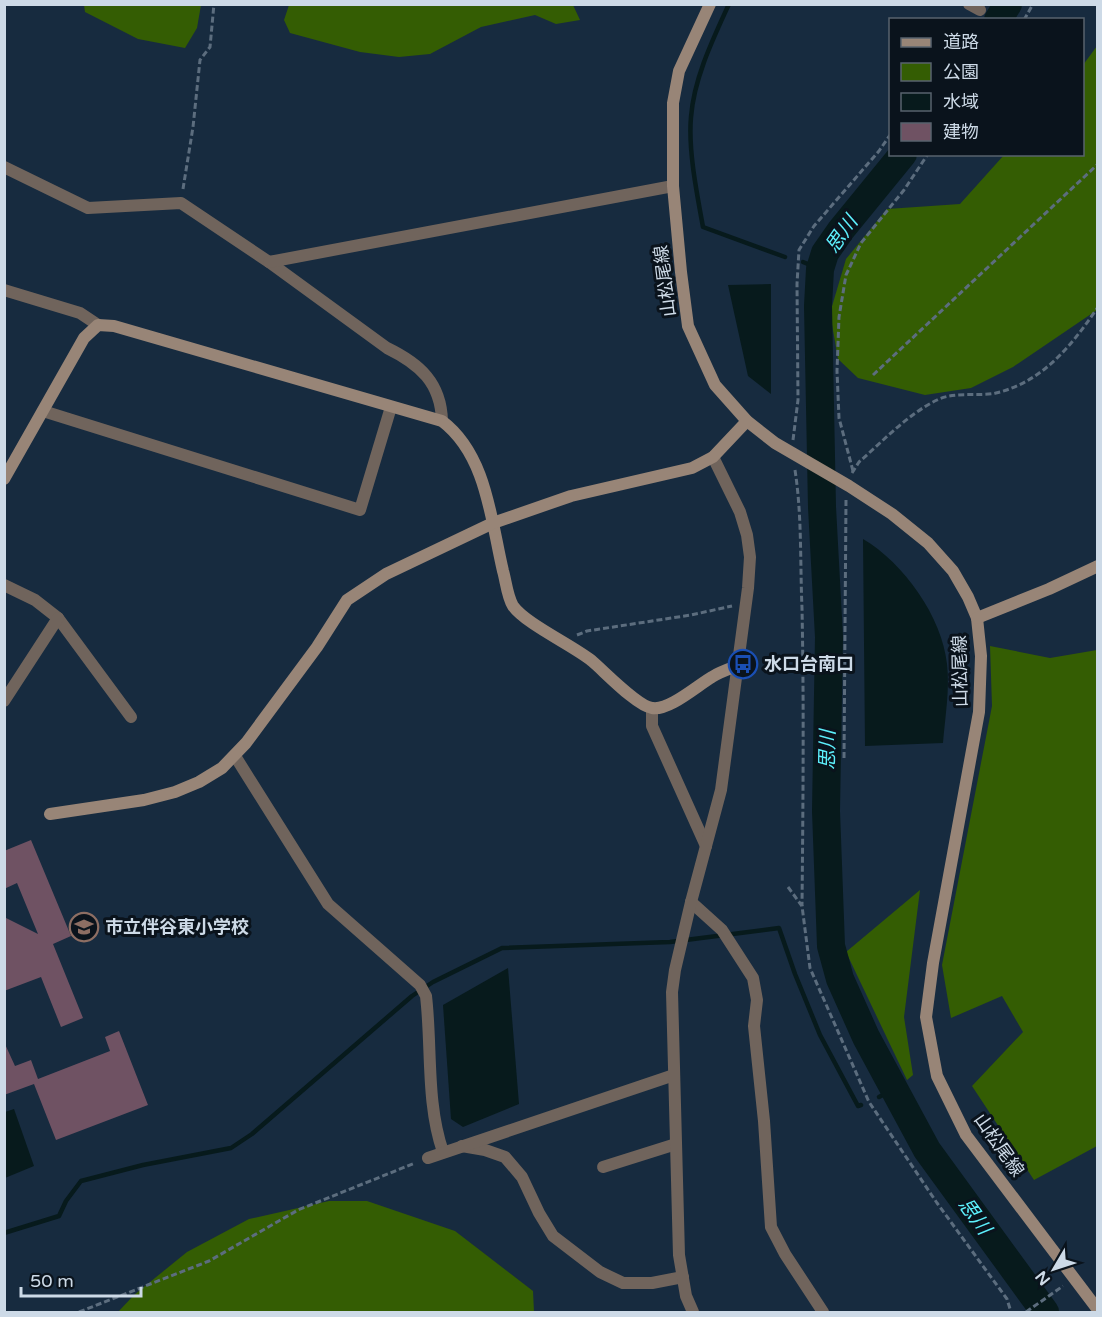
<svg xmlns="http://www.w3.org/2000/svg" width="1102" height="1317" viewBox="0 0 1102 1317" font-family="'Varela Round','Noto Sans JP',sans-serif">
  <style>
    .green { fill: #345d03 }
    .water { fill: #071a1c }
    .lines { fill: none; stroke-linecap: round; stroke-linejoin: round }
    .stream { stroke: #071a1c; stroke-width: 4.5 }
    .river { stroke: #071a1c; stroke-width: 28 }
    .building { fill: #6f5263 }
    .path { stroke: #5c6d7e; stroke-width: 3; stroke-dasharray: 6 3; stroke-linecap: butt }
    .street { stroke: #70645c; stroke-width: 12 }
    .secondary { stroke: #988577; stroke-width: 12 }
    .labels { text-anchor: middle; stroke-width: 6; stroke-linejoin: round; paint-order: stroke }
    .street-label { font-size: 18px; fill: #cddae7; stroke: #0a131c }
    .poi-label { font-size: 18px; font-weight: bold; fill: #cddae7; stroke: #0a131c; text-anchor: start }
    .water-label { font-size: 20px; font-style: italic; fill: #5ceffb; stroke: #0a131c }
  </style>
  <rect width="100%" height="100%" fill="#172b3f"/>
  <g class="green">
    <polygon points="84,5 84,4 201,5 197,28 185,48 138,39 85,12"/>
    <polygon points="573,5 580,20 556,24 535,15 481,27 430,54 399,57 360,52 290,33 284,20 289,5"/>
    <polygon points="1097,46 1097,310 1013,367 971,388 925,395 858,378 838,359 830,313 846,259 887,209 960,204 1004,155 1082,154 1083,65"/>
    <polygon points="990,646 1050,658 1097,650 1097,1146 1034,1180 972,1086 1023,1032 1002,996 951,1018 942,965 992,706"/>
    <polygon points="920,890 904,1017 913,1075 907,1080 846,952"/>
    <polygon points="329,1201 367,1201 455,1231 533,1291 534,1312 118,1312 134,1295 187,1252 249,1219"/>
  </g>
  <g class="water">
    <polygon points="771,284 771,394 748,376 728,285"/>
    <path d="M863 539C904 563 942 617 947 664 950 689 945 718 943 743L865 746Z"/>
    <polygon points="508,968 519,1104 463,1127 451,1119 443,1005"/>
    <polygon points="14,1109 34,1166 5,1178 5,1112"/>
  </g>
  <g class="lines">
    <g class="stream">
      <path d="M729 4C713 39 694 78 691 117 688 150 697 194 703 227L785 257"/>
      <polyline points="803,262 820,269"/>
      <polyline points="879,1097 894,1089"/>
      <polyline points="4,1233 59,1216 66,1201 81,1181 143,1165 231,1148 252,1134 412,996 433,982 502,948 670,942 779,928 795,974 820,1035 858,1106 861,1105"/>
    </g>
    <g class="river">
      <polyline points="998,20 1008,4"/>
      <polyline points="903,154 841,230 825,253 820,269 818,306 822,507 829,637 826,811 831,946 840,979 866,1037 927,1150 1045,1312"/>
    </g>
  </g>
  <g class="building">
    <polygon points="31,840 71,936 53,944 83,1018 61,1027 41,977 4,991 4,917 38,934 17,883 4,889 4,851"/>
    <polygon points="119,1031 148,1105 56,1140 34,1084 4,1095 4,1042 15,1066 31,1060 38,1079 110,1051 105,1037"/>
  </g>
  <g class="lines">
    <g class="path">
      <polyline points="1024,20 1033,4"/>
      <polyline points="183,189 193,127 200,60 210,47 214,4"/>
      <polyline points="873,375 1098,164"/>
      <polyline points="793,440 798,400 797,284 799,250 814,226 879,151 890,135"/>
      <path d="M795 470C802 515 800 562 802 608 804 707 803 807 802 906"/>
      <polyline points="853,471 839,418 837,371 839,317 846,275 861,243 904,190 928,154"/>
      <path d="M852 473 859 462C883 441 908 414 937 400 955 391 978 397 996 393 1043 382 1072 345 1098 307"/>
      <polyline points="577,635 587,631 691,615 732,606"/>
      <polyline points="844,758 846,500"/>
      <polyline points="788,887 802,906 810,968 869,1102 937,1203 1007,1299 1011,1312"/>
      <polyline points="79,1312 209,1261 298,1210 415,1163"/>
      <polyline points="1026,1312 1063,1286"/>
    </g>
    <g class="street">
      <polyline points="969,4 980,10"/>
      <path d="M4 167 88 208 181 203 269 262 387 348C420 364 441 383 442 421"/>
      <polyline points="269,262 673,186"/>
      <polyline points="4,290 80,313 98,325"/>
      <polyline points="43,411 360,510 391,407"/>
      <polyline points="4,585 35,600 58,618 131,717"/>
      <polyline points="4,701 58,618"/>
      <polyline points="652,708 652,726 706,846"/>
      <path d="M235 756 328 904 420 985 426 996C432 1047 426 1103 443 1152"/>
      <polyline points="691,902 722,930 753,978 757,1000 754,1026 764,1121 771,1227 785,1254 823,1312"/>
      <polyline points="462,1146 485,1150 505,1157 522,1177 539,1213 553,1236 600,1272 623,1283 652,1283 683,1277"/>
      <polyline points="428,1158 674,1075"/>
      <polyline points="603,1167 676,1144"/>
      <polyline points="693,1312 686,1296 679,1255 672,992 675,970 691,902 721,790 748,588 750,557 747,535 740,512 713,457"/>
    </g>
    <g class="secondary">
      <polyline points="710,4 679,71 673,103 673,186 681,272 688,326 715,385 747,421 775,443 849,486 892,514 928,543 953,571 968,597 977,618 981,656 979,712 933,963 926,1017 937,1076 966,1135 1098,1310"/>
      <path d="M4 479 84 338 98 325 114 326 442 421C487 455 491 521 503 571 506 581 507 596 513 606 526 624 572 645 592 661 605 672 637 706 652 708 669 711 698 685 712 677 720 672 729 669 737 666"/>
      <polyline points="977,618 1049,589 1098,566"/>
      <polyline points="50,814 144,800 175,792 199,782 222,768 246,743 317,647 347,600 386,574 493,523 571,496 692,468 713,457 747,421"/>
    </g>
  </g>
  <defs>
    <g id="bus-ring" transform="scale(1.5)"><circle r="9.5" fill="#0a131c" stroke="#1a4fb4" stroke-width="1.5"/><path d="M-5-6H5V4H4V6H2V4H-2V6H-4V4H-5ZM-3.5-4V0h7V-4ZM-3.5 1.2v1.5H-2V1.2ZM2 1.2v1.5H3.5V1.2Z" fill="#1a4fb4"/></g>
    <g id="school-ring" transform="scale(1.5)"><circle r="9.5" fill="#0a131c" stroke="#8d6e63" stroke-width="1.5"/><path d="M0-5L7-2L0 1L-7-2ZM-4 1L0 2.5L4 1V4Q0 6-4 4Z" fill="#8d6e63"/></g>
  </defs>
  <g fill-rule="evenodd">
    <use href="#bus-ring" x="743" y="664"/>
    <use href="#school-ring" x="84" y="927"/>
  </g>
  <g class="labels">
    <g class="street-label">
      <text transform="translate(665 281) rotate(-97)" y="6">山松尾線</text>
      <text transform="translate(960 671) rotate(-91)" y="6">山松尾線</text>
      <text transform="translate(999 1145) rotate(55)" y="6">山松尾線</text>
    </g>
    <g class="poi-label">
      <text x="764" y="670">水口台南口</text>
      <text x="105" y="933">市立伴谷東小学校</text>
    </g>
    <g class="water-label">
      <text transform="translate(841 234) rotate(-55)" y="7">思川</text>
      <text transform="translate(827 750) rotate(-89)" y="7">思川</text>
      <text transform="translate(975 1216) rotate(54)" y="7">思川</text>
    </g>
  </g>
  <rect width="1102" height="1317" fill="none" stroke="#cddae7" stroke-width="12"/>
  <rect x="889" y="18" width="195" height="138" fill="#0a131c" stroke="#58636d" stroke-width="1.5"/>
  <rect x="901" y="38" width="30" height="9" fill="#988577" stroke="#58636d" stroke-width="1.5"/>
  <text x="943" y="48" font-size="18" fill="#cddae7">道路</text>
  <rect x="901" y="63" width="30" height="18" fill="#345d03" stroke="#58636d" stroke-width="1.5"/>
  <text x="943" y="78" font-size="18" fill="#cddae7">公園</text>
  <rect x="901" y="93" width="30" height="18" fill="#071a1c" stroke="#58636d" stroke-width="1.5"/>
  <text x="943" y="108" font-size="18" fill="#cddae7">水域</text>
  <rect x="901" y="123" width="30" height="18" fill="#6f5263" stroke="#58636d" stroke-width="1.5"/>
  <text x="943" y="138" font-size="18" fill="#cddae7">建物</text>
  <g transform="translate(1054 1269) rotate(231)" stroke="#0a131c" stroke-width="4.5" paint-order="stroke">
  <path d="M0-4.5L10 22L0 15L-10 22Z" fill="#cddae7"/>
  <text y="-9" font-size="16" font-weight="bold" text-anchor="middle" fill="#cddae7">N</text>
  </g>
  <path d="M21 1287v9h120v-9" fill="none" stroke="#cddae7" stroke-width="3"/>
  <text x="30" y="1287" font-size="18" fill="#cddae7" stroke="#0a131c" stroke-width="4.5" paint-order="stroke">50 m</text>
</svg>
